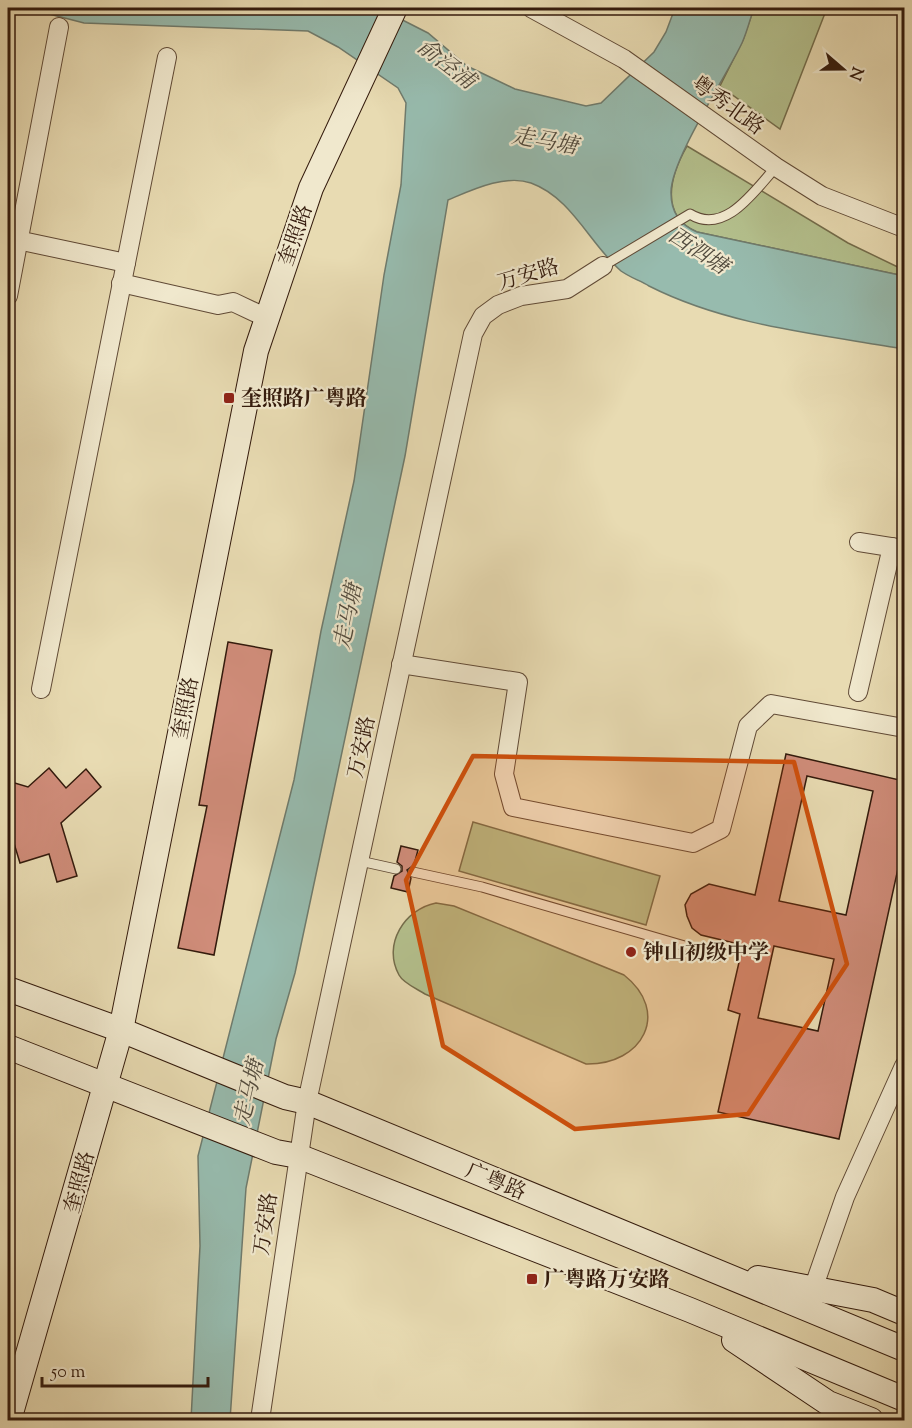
<svg xmlns="http://www.w3.org/2000/svg" width="912" height="1428" viewBox="0 0 912 1428" font-family="'Sorts Mill Goudy','Noto Serif SC',serif">
  <style>
    .green { fill: #b4c08d; stroke: #746d4c; stroke-width: 1.5 }
    .water { fill: #97bbae; stroke: #6f7b6d; stroke-width: 1.5 }
    .building { fill: #cf8c79; stroke: #331a0c; stroke-width: 1.5; fill-rule: evenodd }
    .lines { fill: none; stroke-linecap: round; stroke-linejoin: round }
    .lane-casing { stroke: #604a36; stroke-width: 11 }
    .street-casing { stroke: #604a36; stroke-width: 20 }
    .secondary-casing { stroke: #331a0c; stroke-width: 26 }
    .lane { stroke: #f0e8cd; stroke-width: 9 }
    .street { stroke: #f0e8cd; stroke-width: 18 }
    .secondary { stroke: #f0e8cd; stroke-width: 24 }
    .marked { fill: #cd500c; fill-opacity: 0.2; stroke: #cd500c; stroke-width: 4.5; stroke-linejoin: round }
    .poi-dot { fill: #8f2418; stroke: #f0e8cd; stroke-width: 2 }
    .labels { text-anchor: middle; stroke-width: 4.5; stroke-linejoin: round; paint-order: stroke }
    .street-label { font-size: 21px; fill: #331a0c; stroke: #f0e8cd }
    .poi-label { font-size: 21px; font-weight: bold; fill: #331a0c; stroke: #f0e8cd; text-anchor: start }
    .water-label { font-size: 22px; font-style: italic; fill: #514a3d; stroke: #f0e8cd }
  </style>
  <rect width="100%" height="100%" fill="#e8dbb2"/>
  <filter id="stains"><feTurbulence type="fractalNoise" baseFrequency=".00333" numOctaves="4"/><feColorMatrix values="0 0 0 0 .2 0 0 0 0 .09 0 0 0 0 .02 0 0 0 .5 -.17"/></filter>
  <radialGradient id="worn" r=".72"><stop offset=".6" stop-color="#630" stop-opacity="0"/><stop offset="1" stop-color="#630" stop-opacity=".3"/></radialGradient>
  <g class="green">
    <polygon points="754,8 827,8 780,129 720,86 743,40"/>
    <path d="M687 146 848 243 904 270V276L697 232C659 216 670 175 687 146Z"/>
    <polygon points="473,822 660,876 646,925 459,871"/>
    <path d="M436 903 454 906 624 975C671 1012 643 1065 586 1064L425 994C417 989 403 983 399 975 382 944 405 909 436 903Z"/>
  </g>
  <path class="water" d="M26 8H379L428 33 467 66 515 89 586 106 601 103 654 52 666 32 675 8H754C750 19 747 32 742 43 726 77 670 161 671 193 671 213 680 225 697 232L904 276V349C818 334 728 326 649 286 641 281 629 277 621 271 589 243 572 198 531 183 505 174 472 190 448 200L405 456 295 973 276 1039 246 1188 230 1420H191L200 1246 198 1156 294 780 321 631 354 481 384 275 401 185 406 103 398 88 338 47 308 31 84 23Z"/>
  <g class="building">
    <polygon points="228,642 272,650 214,955 178,948 207,806 199,805"/>
    <path d="M786 754 904 781V841L839 1139 718 1112 740 1014 728 1010 743 945 701 935 692 928 687 916 685 905 691 894 709 884 755 895ZM807 776 873 791 846 915 779 901ZM774 946 834 959 818 1031 758 1018Z"/>
    <polygon points="49,768 66,788 86,769 101,787 61,823 77,876 57,882 49,854 20,863 13,840 8,838 8,781 28,787"/>
    <polygon points="401,846 418,850 414,865 407,870 411,878 408,892 391,888 394,876 402,871 402,866 397,862"/>
  </g>
  <g class="lines">
    <g class="lane-casing">
      <g id="lane">
        <path d="M603 266 690 214C725 236 755 190 776 167"/>
        <polyline points="360,861 396,869"/>
        <polyline points="413,872 482,887 719,956"/>
      </g>
    </g>
    <g class="street-casing">
      <g id="street">
        <polyline points="531,8 624,59 776,167 822,196 904,228"/>
        <polyline points="8,238 126,263"/>
        <polyline points="121,283 218,305 233,302 267,318"/>
        <polyline points="8,296 59,27"/>
        <polyline points="859,542 903,549"/>
        <polyline points="401,664 518,682 504,774 513,807 693,843 721,829 748,726 771,704 904,728"/>
        <polyline points="41,689 167,57"/>
        <polyline points="858,692 892,547"/>
        <polyline points="813,1289 845,1197 904,1066"/>
        <polyline points="260,1420 307,1102 473,334 483,316 498,305 521,296 567,289 603,266"/>
      </g>
    </g>
    <g class="secondary-casing">
      <g id="secondary">
        <polyline points="8,989 121,1030 285,1097 307,1102 904,1349"/>
        <polyline points="8,1047 276,1152 298,1156 690,1310 904,1399"/>
        <polyline points="758,1278 873,1300 904,1313"/>
        <polyline points="734,1340 828,1403 871,1420"/>
        <polyline points="9,1420 121,1030 256,351 311,188 395,8"/>
      </g>
    </g>
    <use href="#lane" class="lane"/>
    <use href="#street" class="street"/>
    <use href="#secondary" class="secondary"/>
  </g>
  <path class="marked" d="M473 756 794 762 847 964 748 1114 575 1129 443 1046 406 880Z"/>
  <g class="poi-dot">
    <rect x="223" y="392" width="12" height="12" rx="3"/>
    <circle cx="631" cy="952" r="6"/>
    <rect x="526" y="1273" width="12" height="12" rx="3"/>
  </g>
  <g class="labels">
    <g class="street-label">
      <text transform="translate(728 105) rotate(36)" y="7">粤秀北路</text>
      <text transform="translate(295 235) rotate(-71)" y="7">奎照路</text>
      <text transform="translate(528 274) rotate(-16)" y="7">万安路</text>
      <text transform="translate(185 708) rotate(-79)" y="7">奎照路</text>
      <text transform="translate(361 747) rotate(-78)" y="7">万安路</text>
      <text transform="translate(496 1181) rotate(23)" y="7">广粤路</text>
      <text transform="translate(79 1182) rotate(-75)" y="7">奎照路</text>
      <text transform="translate(265 1224) rotate(-82)" y="7">万安路</text>
    </g>
    <g class="poi-label">
      <text x="241" y="405">奎照路广粤路</text>
      <text x="643" y="959">钟山初级中学</text>
      <text x="544" y="1286">广粤路万安路</text>
    </g>
    <g class="water-label">
      <text transform="translate(447 63) rotate(38)" y="8">俞泾浦</text>
      <text transform="translate(545 140) rotate(10)" y="8">走马塘</text>
      <text transform="translate(699 250) rotate(33)" y="8">西泗塘</text>
      <text transform="translate(347 616) rotate(-79)" y="8">走马塘</text>
      <text transform="translate(248 1092) rotate(-77)" y="8">走马塘</text>
    </g>
  </g>
  <rect width="912" height="1428" fill="none" stroke="#e8dbb2" stroke-width="30"/>
  <rect x="9" y="9" width="894" height="1410" fill="none" stroke="#331a0c" stroke-width="3"/>
  <rect x="15" y="15" width="882" height="1398" fill="none" stroke="#331a0c" stroke-width="1.5"/>
  <g transform="translate(843 69) rotate(110)" stroke="#f0e8cd" stroke-width="4.5" paint-order="stroke">
  <path d="M0-4.5L10 22L0 15L-10 22Z" fill="#331a0c"/>
  <text y="-9" font-size="16" font-weight="bold" text-anchor="middle" fill="#331a0c">N</text>
  </g>
  <path d="M42 1377v9h166v-9" fill="none" stroke="#331a0c" stroke-width="3"/>
  <text x="51" y="1377" font-size="18" fill="#331a0c" stroke="#f0e8cd" stroke-width="4.5" paint-order="stroke">50 m</text>
  <rect width="100%" height="100%" filter="url(#stains)"/>
  <rect width="100%" height="100%" fill="url(#worn)"/>
</svg>
